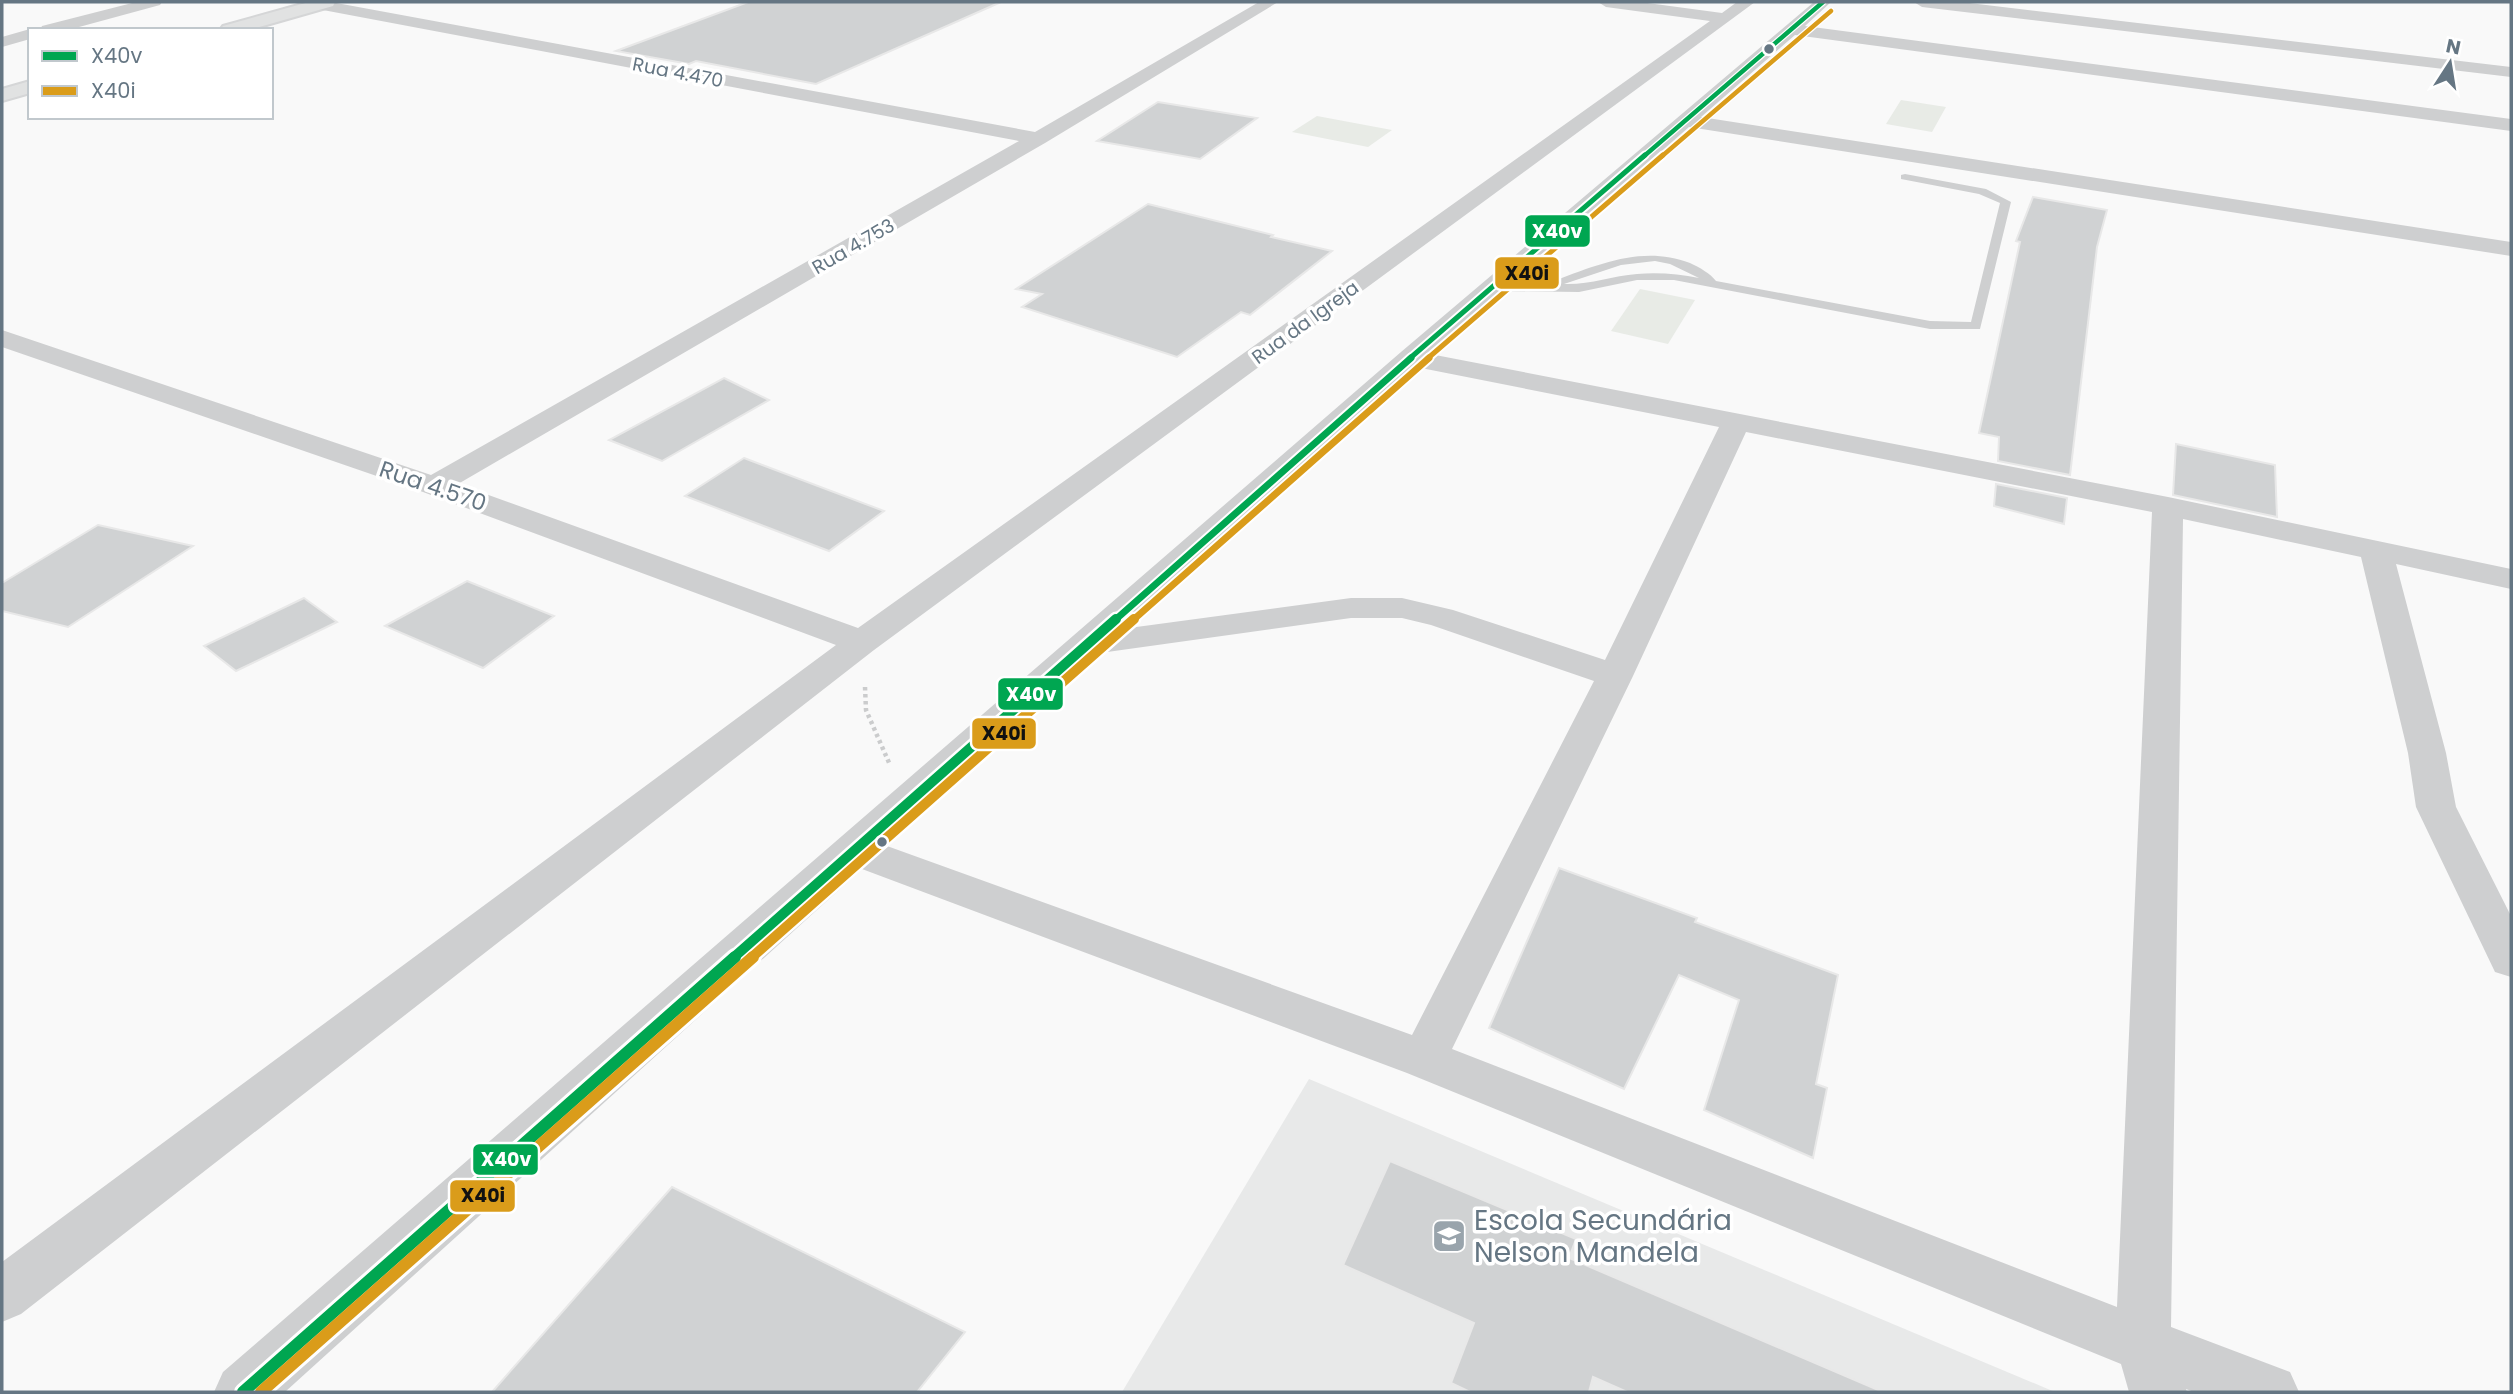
<svg xmlns="http://www.w3.org/2000/svg" width="2513" height="1394" viewBox="0 0 2513 1394" font-family="Poppins,sans-serif">
  <style>
    .built { fill: #e8e9e9 }
    .green { fill: #e8ebe6 }
    .building { fill: #d0d2d3; stroke: #e8e8e8; stroke-width: 2 }
    .lines { fill: none; stroke-linecap: round; stroke-linejoin: round }
    .secondary-casing { stroke: #d5d6d7; stroke-width: 4 }
    .path { stroke: #cbcccd; stroke-width: 4.5; stroke-dasharray: 3.5 3.5; stroke-linecap: butt }
    .lane { fill: #cecfd0; fill-rule: evenodd }
    .street { fill: #cecfd0; fill-rule: evenodd }
    .secondary { fill: #e1e2e2; fill-rule: evenodd }
    .bus-1-far4-casing { stroke: #fff; stroke-width: 7 }
    .bus-1-far3-casing { stroke: #fff; stroke-width: 9 }
    .bus-1-far2-casing { stroke: #fff; stroke-width: 11 }
    .bus-1-far1-casing { stroke: #fff; stroke-width: 15 }
    .bus-1-casing { stroke: #fff; stroke-width: 18 }
    .bus-2-far4-casing { stroke: #fff; stroke-width: 7 }
    .bus-2-far3-casing { stroke: #fff; stroke-width: 9 }
    .bus-2-far2-casing { stroke: #fff; stroke-width: 11 }
    .bus-2-far1-casing { stroke: #fff; stroke-width: 15 }
    .bus-2-casing { stroke: #fff; stroke-width: 18 }
    .bus-1-far4 { stroke: #00a651; stroke-width: 4.5 }
    .bus-1-far3 { stroke: #00a651; stroke-width: 5 }
    .bus-1-far2 { stroke: #00a651; stroke-width: 7 }
    .bus-1-far1 { stroke: #00a651; stroke-width: 10 }
    .bus-1 { stroke: #00a651; stroke-width: 12 }
    .bus-2-far4 { stroke: #da9c1a; stroke-width: 4.5 }
    .bus-2-far3 { stroke: #da9c1a; stroke-width: 5 }
    .bus-2-far2 { stroke: #da9c1a; stroke-width: 7 }
    .bus-2-far1 { stroke: #da9c1a; stroke-width: 10 }
    .bus-2 { stroke: #da9c1a; stroke-width: 12 }
    .bus-dot { fill: #657683; stroke: #fff; stroke-width: 2.5 }
    .labels { text-anchor: middle; stroke-width: 7; stroke-linejoin: round; paint-order: stroke }
    .far-street-label { font-size: 19px; fill: #657683; stroke: #fff }
    .street-label { font-size: 23px; fill: #657683; stroke: #fff }
    .near-poi-label { font-size: 28px; fill: #657683; stroke: #fff; text-anchor: start }
    .line-badge { stroke: #fff; stroke-width: 2.5 }
    .badge-label { font-size: 19px; text-anchor: middle; font-weight: bold; fill: #fff }
    .pale-badge-label { font-size: 19px; text-anchor: middle; font-weight: bold; fill: #111 }
  </style>
  <rect width="100%" height="100%" fill="#f9f9f9"/>
  <polygon class="built" points="1309,1079 2055,1392 1122,1392"/>
  <g class="green">
    <polygon points="1901,100 1946,107 1932,132 1886,124"/>
    <polygon points="1317,116 1392,130 1368,147 1292,132"/>
    <polygon points="1640,289 1695,300 1668,344 1611,331"/>
  </g>
  <g class="building">
    <polygon points="748,2 1001,2 816,84 696,61 689,64 616,51"/>
    <polygon points="1158,102 1257,118 1200,159 1097,141"/>
    <polygon points="2033,197 2107,210 2097,247 2070,475 1998,461 1999,437 1979,433 2020,242 2016,241"/>
    <polygon points="1148,204 1273,235 1271,237 1332,251 1250,315 1241,312 1177,357 1022,307 1042,294 1016,289"/>
    <polygon points="724,378 769,400 662,461 609,440"/>
    <polygon points="2176,444 2275,465 2277,517 2173,495"/>
    <polygon points="744,458 884,511 829,551 685,496"/>
    <polygon points="1996,484 2067,498 2064,524 1994,506"/>
    <polygon points="98,525 193,546 68,627 2,611 2,583"/>
    <polygon points="467,581 554,616 483,668 385,626"/>
    <polygon points="304,598 337,622 236,671 204,646"/>
    <polygon points="1559,868 1697,918 1695,922 1838,975 1816,1084 1827,1088 1813,1158 1704,1110 1739,1000 1679,975 1624,1089 1489,1028"/>
    <polygon points="1390,1161 1576,1239 1569,1258 1883,1392 1627,1392 1593,1377 1589,1392 1470,1392 1451,1383 1474,1323 1343,1265"/>
    <polygon points="672,1187 965,1332 917,1392 492,1392"/>
  </g>
  <g class="lines">
    <g class="secondary-casing">
      <g id="secondary">
        <polygon points="309,2 335,2 333,6 249,30 220,30 223,26"/>
        <polygon points="30,81 30,93 2,101 2,89"/>
      </g>
    </g>
    <polyline class="path" points="865,687 866,710 890,765"/>
    <path class="lane" d="M1905 174 1986 189 2011 202 1980 329H1930L1674 280H1637L1579 292 1493 291 1487 287 1493 283 1556 284V280C1600 264 1643 245 1690 263 1699 267 1711 274 1716 281L1930 321 1971 322 2000 203 1979 194 1901 179V175ZM1655 261 1670 264 1699 278C1679 274 1658 272 1637 274 1612 276 1589 285 1564 284L1621 265Z"/>
    <g class="street">
      <polygon points="136,2 162,2 160,5 68,30 40,30 42,26"/>
      <polygon points="299,2 331,2 1035,132 1259,2 1278,2 1045,143 458,484 858,628 1710,21 1606,7 1598,2 1640,2 1722,13 1737,2 1755,2 874,650 21,1314 2,1322 2,1262 836,645 423,492 2,347 2,330 431,475 1019,141 307,7"/>
      <path d="M1814 2H1831L1805 26 2511 119V131L1795 35 1701 117 2511 242V256L1689 127 1430 354 2168 497 2511 569V589L2396 564 2446 753 2456 807 2511 916V977L2495 972 2416 807 2408 753 2361 557 2183 519 2171 1327 2290 1372 2299 1392H2194L2186 1389 2187 1392H2129L2121 1364 1407 1073 862 869 285 1392H214L223 1372 1401 352ZM1416 367 1719 427 1605 660 1453 610 1402 598H1351L1129 628ZM1746 432 2152 512 2117 1307 1452 1049 1633 676ZM1351 618H1402L1431 625 1594 681 1412 1035 887 846 1100 653Z"/>
      <polygon points="1914,2 1961,2 2511,67 2511,77 1922,7"/>
      <polygon points="30,29 33,30 30,30 30,39 2,47 2,37"/>
    </g>
    <use href="#secondary" class="secondary"/>
    <g class="bus-1-far4-casing">
      <polyline id="bus-1-far4" points="1643,157 1823,2"/>
    </g>
    <g class="bus-1-far3-casing">
      <polyline id="bus-1-far3" points="1409,359 1645,155"/>
    </g>
    <g class="bus-1-far2-casing">
      <polyline id="bus-1-far2" points="1114,621 1411,358"/>
    </g>
    <g class="bus-1-far1-casing">
      <polyline id="bus-1-far1" points="733,958 1116,619"/>
    </g>
    <g class="bus-1-casing">
      <polyline id="bus-1" points="243,1392 735,957"/>
    </g>
    <g class="bus-2-far4-casing">
      <polyline id="bus-2-far4" points="1661,157 1831,11"/>
    </g>
    <g class="bus-2-far3-casing">
      <polyline id="bus-2-far3" points="1427,359 1663,155"/>
    </g>
    <g class="bus-2-far2-casing">
      <polyline id="bus-2-far2" points="1132,621 1429,358"/>
    </g>
    <g class="bus-2-far1-casing">
      <polyline id="bus-2-far1" points="751,958 1134,619"/>
    </g>
    <g class="bus-2-casing">
      <polyline id="bus-2" points="261,1392 753,957"/>
    </g>
    <use href="#bus-1-far4" class="bus-1-far4"/>
    <use href="#bus-1-far3" class="bus-1-far3"/>
    <use href="#bus-1-far2" class="bus-1-far2"/>
    <use href="#bus-1-far1" class="bus-1-far1"/>
    <use href="#bus-1" class="bus-1"/>
    <use href="#bus-2-far4" class="bus-2-far4"/>
    <use href="#bus-2-far3" class="bus-2-far3"/>
    <use href="#bus-2-far2" class="bus-2-far2"/>
    <use href="#bus-2-far1" class="bus-2-far1"/>
    <use href="#bus-2" class="bus-2"/>
  </g>
  <defs>
    <g id="school-square" transform="scale(1.75)"><rect x="-9" y="-9" width="18" height="18" rx="4" fill="#99a4ac" stroke="#fff"/><path d="M0-5L7-2L0 1L-7-2ZM-4 1L0 2.5L4 1V4Q0 6-4 4Z" fill="#fff"/></g>
  </defs>
  <g fill-rule="evenodd">
    <use href="#school-square" x="1449" y="1236"/>
  </g>
  <g class="bus-dot">
    <circle cx="1769" cy="49" r="6"/>
    <circle cx="882" cy="842" r="6"/>
  </g>
  <g class="labels">
    <g class="far-street-label">
      <text transform="translate(678 72) rotate(11)" y="7">Rua 4.470</text>
      <text transform="translate(853 246) rotate(-30)" y="7">Rua 4.753</text>
      <text transform="translate(1305 322) rotate(-36)" y="7">Rua da Igreja</text>
    </g>
    <g class="street-label">
      <text transform="translate(433 486) rotate(19)" y="8">Rua 4.570</text>
    </g>
    <g class="near-poi-label">
      <text x="1474" y="1230">Escola Secundária<tspan x="1474" dy="32">Nelson Mandela</tspan></text>
    </g>
  </g>
  <g class="line-badge">
    <rect x="1524" y="214" width="67" height="34" rx="7" fill="#00a651"/>
    <rect x="1494" y="256" width="66" height="34" rx="7" fill="#da9c1a"/>
    <rect x="997" y="677" width="67" height="34" rx="7" fill="#00a651"/>
    <rect x="971" y="717" width="66" height="33" rx="7" fill="#da9c1a"/>
    <rect x="472" y="1143" width="67" height="33" rx="7" fill="#00a651"/>
    <rect x="449" y="1179" width="67" height="34" rx="7" fill="#da9c1a"/>
  </g>
  <g class="badge-label">
    <text x="1557" y="238">X40v</text>
    <text x="1031" y="701">X40v</text>
    <text x="506" y="1166">X40v</text>
  </g>
  <g class="pale-badge-label">
    <text x="1527" y="280">X40i</text>
    <text x="1004" y="740">X40i</text>
    <text x="483" y="1202">X40i</text>
  </g>
  <rect width="2513" height="1394" fill="none" stroke="#657683" stroke-width="7"/>
  <rect x="28" y="28" width="245" height="91" fill="#ffffff" stroke="#c1c8cd" stroke-width="2"/>
  <rect x="42" y="51" width="35" height="10" fill="#00a651" stroke="#c1c8cd" stroke-width="2"/>
  <text x="91" y="63" font-size="21" fill="#657683">X40v</text>
  <rect x="42" y="86" width="35" height="10" fill="#da9c1a" stroke="#c1c8cd" stroke-width="2"/>
  <text x="91" y="98" font-size="21" fill="#657683">X40i</text>
  <g transform="translate(2450 63) rotate(12)" stroke="#ffffff" stroke-width="5" paint-order="stroke">
  <path d="M0-5L12 26L0 18L-12 26Z" fill="#657683"/>
  <text y="-10" font-size="19" font-weight="bold" text-anchor="middle" fill="#657683">N</text>
  </g>
</svg>
